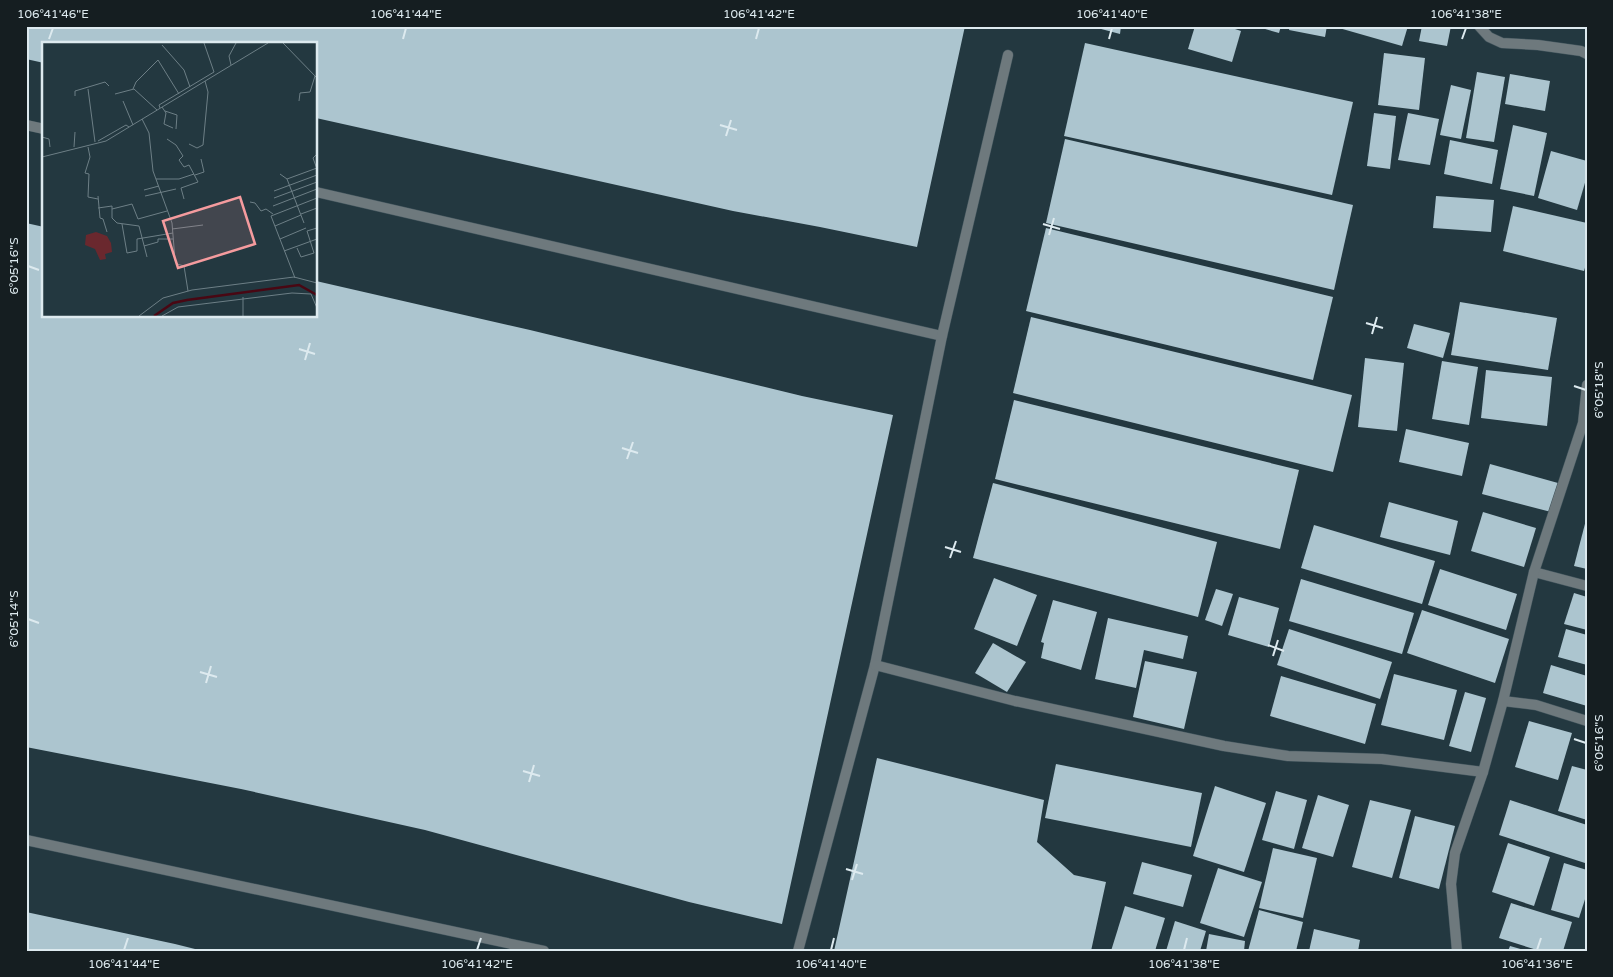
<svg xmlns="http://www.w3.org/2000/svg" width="1613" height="977" viewBox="0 0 1613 977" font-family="'Varela Round',sans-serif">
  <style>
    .building { fill: #acc5cf }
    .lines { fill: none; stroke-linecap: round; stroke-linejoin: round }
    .service-casing { stroke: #41545c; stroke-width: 11 }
    .minor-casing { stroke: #41545c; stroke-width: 11 }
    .service { stroke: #6e797d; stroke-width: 10 }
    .minor { stroke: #6e797d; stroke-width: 10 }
    .ticks { fill: none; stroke: #ddeaef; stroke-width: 2 }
    .inset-river { fill: none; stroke: #490713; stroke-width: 2.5 }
    .inset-road { fill: none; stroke: #6d7f86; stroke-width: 1 }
    .view { fill: #f59b9e; fill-opacity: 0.15; stroke: #f59b9e; stroke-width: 2.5 }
    .inset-edge { fill: none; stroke: #ddeaef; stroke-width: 2.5 }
    .neatline { fill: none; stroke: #ddeaef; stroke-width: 2 }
    .ticks-label { font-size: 12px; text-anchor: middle; fill: #ddeaef }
  </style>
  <rect width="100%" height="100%" fill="#233840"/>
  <g class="building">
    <polygon points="26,26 965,26 917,247 820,227 733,211 316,118 316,44 44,44 44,63 26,59"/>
    <polygon points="1090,26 1121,26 1120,34"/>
    <polygon points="1195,26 1226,26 1241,31 1232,62 1188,49"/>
    <polygon points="1255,26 1281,26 1279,33"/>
    <polygon points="1290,26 1327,26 1325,37 1289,30"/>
    <polygon points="1339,26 1408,26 1402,46 1339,28"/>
    <polygon points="1422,26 1451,26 1447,46 1419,41"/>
    <polygon points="1085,43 1353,102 1332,195 1064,136"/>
    <polygon points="1384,53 1425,58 1419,110 1378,105"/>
    <polygon points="1477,72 1505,77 1494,142 1466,138"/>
    <polygon points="1510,74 1550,81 1545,111 1505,104"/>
    <polygon points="1451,85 1471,90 1461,139 1440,135"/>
    <polygon points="1374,113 1396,116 1390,169 1367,166"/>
    <polygon points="1408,113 1439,119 1430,165 1398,160"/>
    <polygon points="1513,125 1547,133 1534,196 1500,189"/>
    <polygon points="1065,139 1353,205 1334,290 1046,223"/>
    <polygon points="1450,140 1498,150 1492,184 1444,174"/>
    <polygon points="1551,151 1587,161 1587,176 1577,210 1538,198"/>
    <polygon points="1436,196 1494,200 1491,232 1433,228"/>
    <polygon points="1513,206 1587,223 1587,261 1584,271 1503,251"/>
    <polygon points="26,223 44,227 44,316 316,316 316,281 530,330 802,396 893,415 782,924 689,902 425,830 241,789 26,747"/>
    <polygon points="1046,228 1333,297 1313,380 1026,311"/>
    <polygon points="1460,302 1557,318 1548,370 1451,355"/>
    <polygon points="1031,317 1352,395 1333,472 1013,393"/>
    <polygon points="1414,324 1450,333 1443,358 1407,348"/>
    <polygon points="1365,358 1404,363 1397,431 1358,427"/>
    <polygon points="1442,361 1478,367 1469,425 1432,419"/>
    <polygon points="1486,370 1552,377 1547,426 1481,418"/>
    <polygon points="1014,400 1299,470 1280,549 995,479"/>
    <polygon points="1406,429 1469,443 1462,476 1399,462"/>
    <polygon points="1490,464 1558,483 1551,512 1482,494"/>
    <polygon points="993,483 1217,542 1198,617 973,558"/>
    <polygon points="1389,502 1458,521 1450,555 1380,537"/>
    <polygon points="1483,512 1536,528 1524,567 1471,551"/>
    <polygon points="1586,520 1587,521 1587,569 1574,566"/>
    <polygon points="1314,525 1435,561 1422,604 1301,568"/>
    <polygon points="1440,569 1517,594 1506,630 1428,605"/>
    <polygon points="994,578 1037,595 1017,646 974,629"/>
    <polygon points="1301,579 1414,613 1402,654 1289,621"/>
    <polygon points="1216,589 1233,594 1222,626 1205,620"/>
    <polygon points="1574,593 1587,597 1587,630 1564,624"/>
    <polygon points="1239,597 1279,608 1269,647 1228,635"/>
    <polygon points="1053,600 1097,612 1081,670 1041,658 1044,643 1041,642"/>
    <polygon points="1422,610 1509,639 1495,683 1407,653"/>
    <polygon points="1108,618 1188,636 1183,659 1144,650 1136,688 1095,679"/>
    <polygon points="1289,629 1392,662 1380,699 1277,665"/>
    <polygon points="1566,629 1587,635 1587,665 1558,657"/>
    <polygon points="993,643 1026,662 1007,692 975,673"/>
    <polygon points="1145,661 1197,672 1184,729 1133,717"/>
    <polygon points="1551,665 1587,676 1587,706 1543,693"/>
    <polygon points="1394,674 1457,690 1444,740 1381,725"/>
    <polygon points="1281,676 1376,704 1365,744 1270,716"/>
    <polygon points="1465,692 1486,698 1471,752 1449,746"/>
    <polygon points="1529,721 1572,733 1558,780 1515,767"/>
    <polygon points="877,758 1044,800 1037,842 1074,875 1106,882 1091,951 834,951"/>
    <polygon points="1056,764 1202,793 1191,847 1045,818"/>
    <polygon points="1572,766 1587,770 1587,820 1558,811"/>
    <polygon points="1215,786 1266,803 1244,872 1193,856"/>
    <polygon points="1276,791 1307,800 1294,849 1262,840"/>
    <polygon points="1318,795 1349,805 1333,857 1302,848"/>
    <polygon points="1370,800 1411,810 1392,878 1352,867"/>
    <polygon points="1510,800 1587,825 1587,858 1585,863 1499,835"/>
    <polygon points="1415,816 1455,826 1439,889 1399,878"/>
    <polygon points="1508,843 1550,857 1534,906 1492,892"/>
    <polygon points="1273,848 1317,858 1303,918 1259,908"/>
    <polygon points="1142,862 1192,875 1183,907 1133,894"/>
    <polygon points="1564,863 1587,870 1587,893 1579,918 1551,910"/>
    <polygon points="1218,868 1262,882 1244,937 1200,923"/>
    <polygon points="1511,903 1572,922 1563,951 1540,951 1499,938"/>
    <polygon points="1125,906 1165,918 1155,951 1111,951"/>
    <polygon points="1259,910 1303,922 1296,951 1248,951"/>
    <polygon points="26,912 175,944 203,951 26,951"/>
    <polygon points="1175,921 1206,931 1200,951 1166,951"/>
    <polygon points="1314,929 1360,940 1358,951 1309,951"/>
    <polygon points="1209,934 1245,941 1244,951 1206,951"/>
    <polygon points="1510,946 1524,950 1524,951 1508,951"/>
  </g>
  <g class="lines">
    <g class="service-casing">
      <g id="service">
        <polyline points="26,125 44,129"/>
        <polyline points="316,192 942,336"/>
        <polyline points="26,840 544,951"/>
        <polyline points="798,951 875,665 942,336 1008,55"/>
      </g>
    </g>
    <g class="minor-casing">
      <g id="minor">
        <polyline points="1479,26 1489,37 1502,43 1538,45 1581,51 1587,54"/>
        <polyline points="1534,572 1587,586"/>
        <polyline points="875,665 1015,701 1224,746 1288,756 1382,759 1483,772"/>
        <polyline points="1503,701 1536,705 1587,721"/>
        <polyline points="1457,951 1451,884 1455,853 1483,772 1503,701 1534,572 1583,423 1587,385"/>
      </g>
    </g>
    <use href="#service" class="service"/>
    <use href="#minor" class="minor"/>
  </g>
  <path class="ticks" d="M49 39 53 28M403 39 406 28M756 39 759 28M1109 39 1112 28M1462 39 1466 28M720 125 737 130M726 136 731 120M1043 224 1060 229M1049 235 1054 218M28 266 39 270M1366 323 1383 328M1372 334 1377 317M299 349 315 354M305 360 310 343M1574 386 1586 390M622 448 638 453M627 459 633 442M945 547 961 552M950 558 956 541M28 619 39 623M1268 645 1284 651M1273 656 1278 640M200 672 217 677M206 683 211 666M1574 739 1586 743M523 771 540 776M529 782 534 765M846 869 863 874M852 880 857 864M124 950 128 938M477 950 481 938M831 950 834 938M1184 950 1187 938M1537 950 1541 938"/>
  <g transform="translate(42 42)">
    <rect width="275" height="275" fill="#233840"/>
    <path d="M54 190 65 194 69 201 70 210 63 212 64 217 58 218 53 207 43 203 44 193Z" fill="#6a282e"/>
    <path class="inset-river" d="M112 274 131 261 145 258 257 243 275 253"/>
    <path class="inset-road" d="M162 1 172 30M241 1 275 36M120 3 142 28 148 45M189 23 187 14 194 1M46 47 53 100M91 47 94 40 116 18 137 52M73 52 92 47 115 68M33 54V49L63 40 67 44M81 59 91 83M257 59 258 51 268 50 273 34M120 65 124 71 122 82 131 86M118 66 117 63 172 30M123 69 135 73 134 87M100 77 107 91 111 129 130 181 133 218 135 222 142 224 146 249M0 95 7 97 8 105M125 97 134 103 141 114 137 118 142 125 147 123 156 140 139 146 142 157M56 99 84 83 87 85M147 102 155 106 161 103 166 50 163 39M32 105 33 90M46 105 48 115 43 131 47 132 46 155 56 157M275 112 271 116 275 127M0 115 64 99 226 1M238 132 245 137 262 181M153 133 162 130 159 117M114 137H137L152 132M245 137 275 126M102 148 117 144M232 149 275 133M56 154 58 176 61 177 65 190M103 154 134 147M232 156 275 140M208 160 213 161 219 169 224 167 231 172M231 164 275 147M56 166 70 164V176L75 181 97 184 105 215M70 167 90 162 96 177 125 169M259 172 275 166M80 182 85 211 95 209V197L131 191M233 184 259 173M130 187 161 183M238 197 264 186M102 204 116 200V197H131M255 206 259 215 272 211 265 189 275 186M242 209 275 197M253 236 229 174 275 156M201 255V274M97 274 121 256 150 248 252 235 275 241M120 274 136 265 250 251 269 252 275 266"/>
    <path class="view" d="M198 155 213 202 136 226 121 179Z"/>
    <rect width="275" height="275" class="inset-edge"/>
  </g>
  <rect width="1613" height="977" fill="none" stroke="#151e21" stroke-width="55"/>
  <rect x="28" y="28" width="1558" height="922" class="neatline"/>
  <g class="ticks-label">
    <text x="53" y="18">106°41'46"E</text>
    <text x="406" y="18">106°41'44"E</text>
    <text x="759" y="18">106°41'42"E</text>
    <text x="1112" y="18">106°41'40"E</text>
    <text x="1466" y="18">106°41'38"E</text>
    <text transform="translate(14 266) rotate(-90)" y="4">6°05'16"S</text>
    <text transform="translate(1599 390) rotate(-90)" y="4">6°05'18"S</text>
    <text transform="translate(14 619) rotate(-90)" y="4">6°05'14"S</text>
    <text transform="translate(1599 743) rotate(-90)" y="4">6°05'16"S</text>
    <text x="124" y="968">106°41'44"E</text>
    <text x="477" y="968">106°41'42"E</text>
    <text x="831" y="968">106°41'40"E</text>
    <text x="1184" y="968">106°41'38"E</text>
    <text x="1537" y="968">106°41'36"E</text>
  </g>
</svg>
